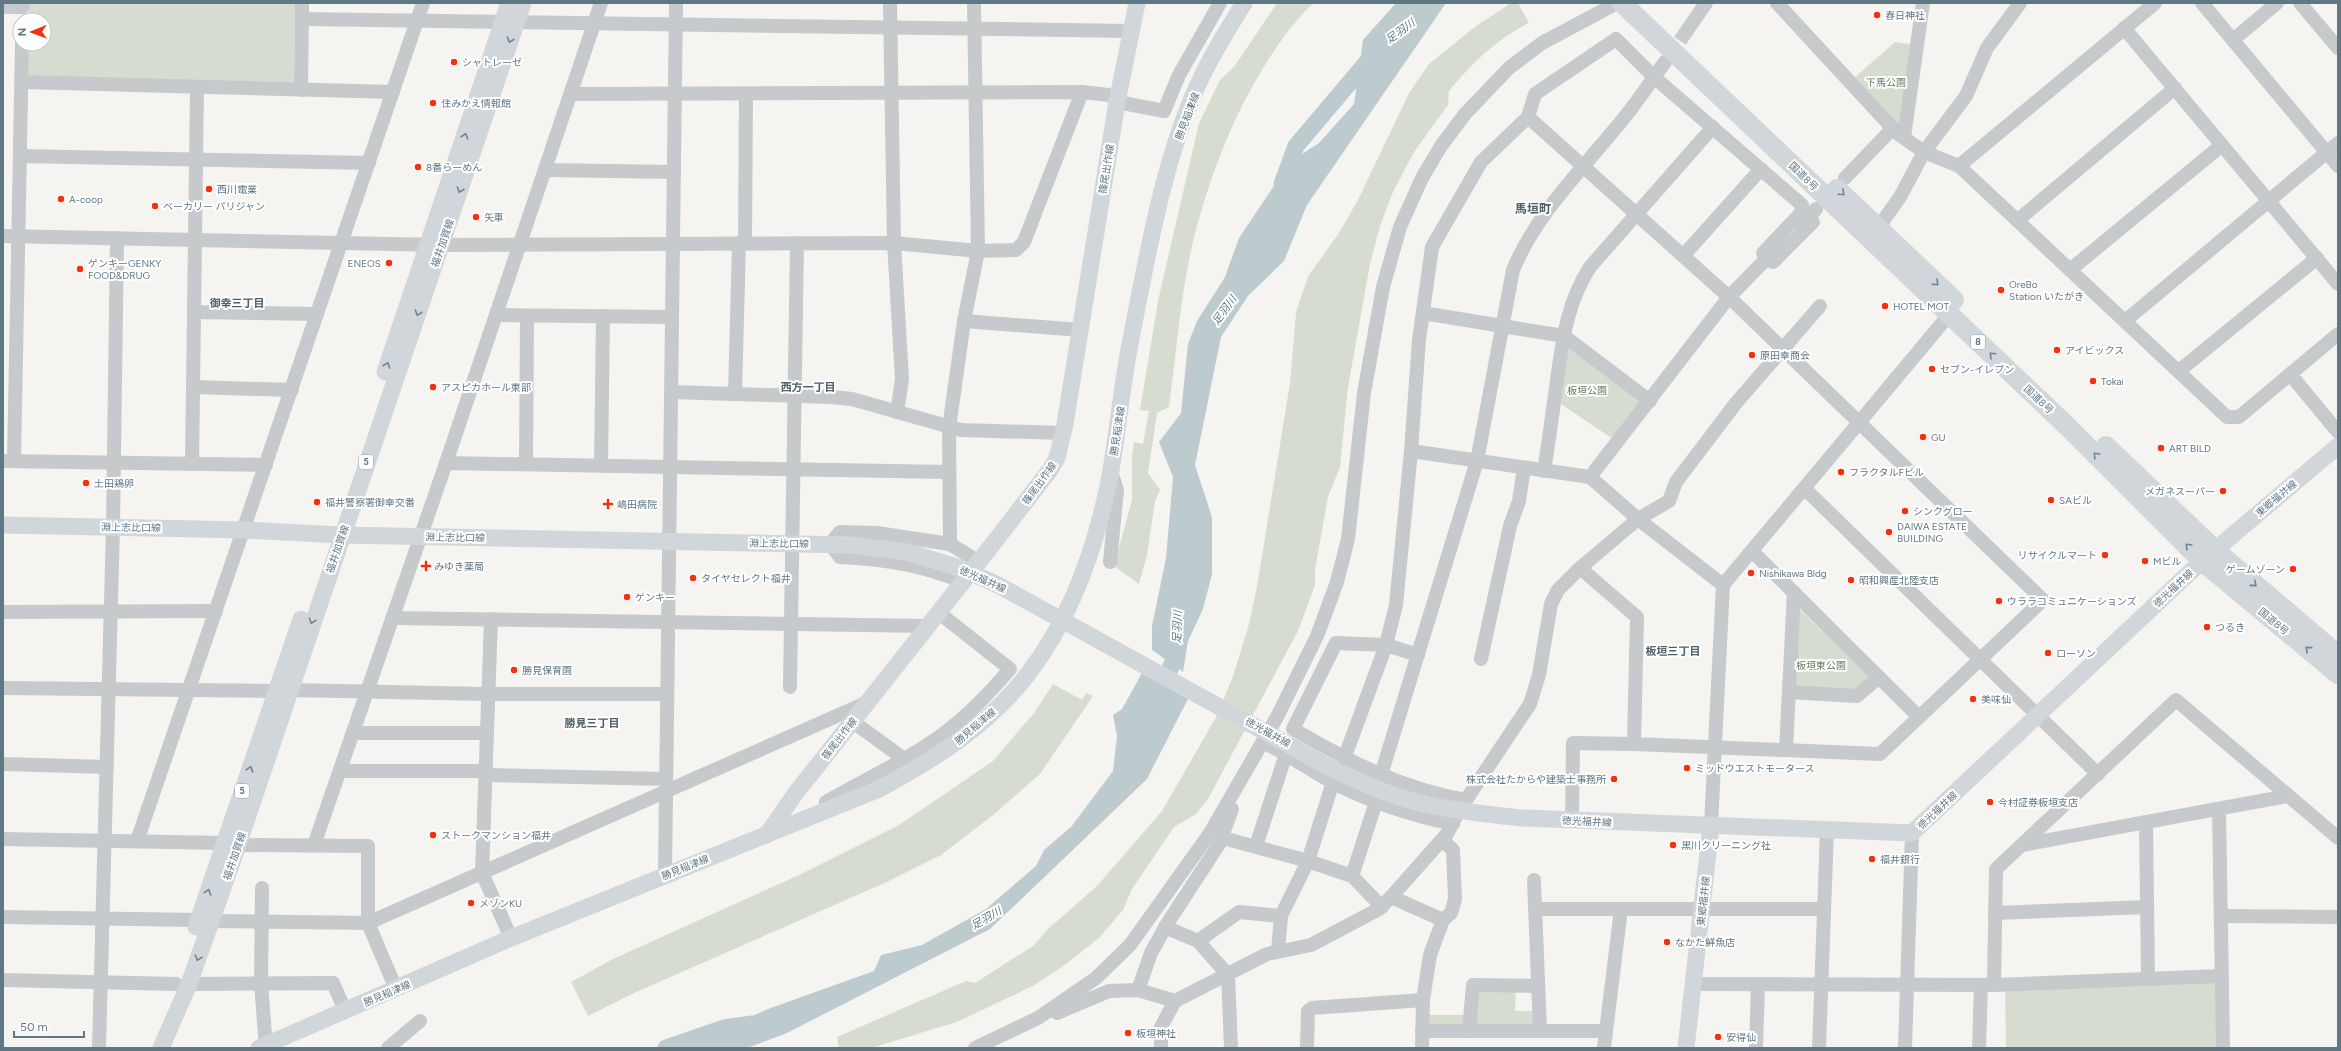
<svg xmlns="http://www.w3.org/2000/svg" width="2341" height="1051" viewBox="0 0 2341 1051" font-family="Figtree,'Noto Sans JP',sans-serif">
  <style>
    .green { fill: #d6ddd0 }
    .water { fill: #bdcbcf }
    .lines { fill: none; stroke-linecap: round; stroke-linejoin: round }
    .river { stroke: #bdcbcf; stroke-width: 17 }
    .minor-tunnel { stroke: #c8ced0; stroke-width: 14; stroke-dasharray: 14 7; stroke-linecap: butt }
    .minor { stroke: #c6cacc; stroke-width: 14 }
    .major { stroke: #d0d6da; stroke-width: 17 }
    .highway { stroke: #d0d6da; stroke-width: 20 }
    .oneway { stroke: #718591 }
    .poi-dot { fill: #f5300f; stroke: #fff; stroke-width: 1.5 }
    .labels { text-anchor: middle; stroke-width: 4; stroke-linejoin: round; paint-order: stroke }
    .shield { fill: #fff; stroke: #90a0a9; stroke-width: 1 }
    .shield-label { font-size: 9px; font-weight: bold; fill: #607784 }
    .poi-label { font-size: 10px; fill: #607784; stroke: #fff; text-anchor: start }
    .park-label { font-size: 10px; fill: #687b60; stroke: #fff }
    .street-label { font-size: 10px; fill: #607784; stroke: #fff }
    .water-label { font-size: 11px; font-style: italic; fill: #5b7b82; stroke: #fff }
    .neighbourhood-label { font-size: 11px; font-weight: bold; fill: #4f6069; stroke: #fff }
    .quarter-label { font-size: 12px; font-weight: bold; fill: #4f6069; stroke: #fff }
  </style>
  <rect width="100%" height="100%" fill="#f5f4f0"/>
  <g class="green">
    <polygon points="29,3 295,3 294,85 27,77 28,44 44,44 44,20 29,20"/>
    <path d="M1277 3H1313C1303 14 1292 25 1283 38 1242 95 1214 162 1196 230 1181 285 1177 350 1169 407L1157 413 1148 473 1160 490 1155 501 1147 555 1139 584 1114 566 1132 500V455L1134 442 1143 444 1149 411 1140 410 1158 301 1199 123 1220 80 1234 67Z"/>
    <path d="M1511 3H1518L1529 23C1497 39 1472 63 1449 91L1448 105 1414 152 1393 192 1380 226 1370 264 1348 387 1340 467 1328 497 1315 569V585L1298 631 1208 799 1196 814 1174 827 1132 889 1123 910 1099 938 1062 967 1033 986 957 1022 871 1048H839L837 1037 966 981 975 983 1033 946 1047 930 1098 885 1162 811 1215 719 1232 679 1248 628 1257 587 1290 383 1296 313 1302 294 1309 275 1339 233 1359 198 1409 93 1429 64 1476 26Z"/>
    <polygon points="1895,42 1916,45 1902,131 1852,80"/>
    <polygon points="1567,341 1644,402 1613,439 1558,402"/>
    <polygon points="1799,609 1871,678 1857,692 1795,689"/>
    <polygon points="1053,684 1082,700 1086,693 1093,696 1040,774 992,816 941,855 889,881 634,993 588,1016 571,982 613,959 799,875 899,825 993,761 1034,713"/>
    <polygon points="2221,976 2223,1048 2006,1048 2005,984"/>
    <polygon points="1476,987 1516,989 1515,1011 1536,1011 1536,1027 1473,1027"/>
    <polygon points="1427,1015 1468,1015 1467,1027 1426,1026"/>
  </g>
  <g class="water">
    <polygon points="1396,3 1446,3 1307,205 1284,261 1248,296 1221,337 1195,465 1212,517 1212,574 1203,609 1188,641 1183,672 1152,650 1152,626 1166,558 1173,477 1159,442 1181,413 1188,344 1197,321 1225,277 1239,238 1290,162 1319,143 1354,104 1363,40"/>
    <polygon points="1142,673 1188,699 1147,779 990,929 787,1033 747,1048 657,1048 714,1034 768,1009 874,971 881,955 922,945 986,909 1036,866 1044,850 1071,827 1113,771 1117,736 1113,715 1122,709"/>
  </g>
  <g class="lines">
    <g class="river">
      <polyline points="1282,184 1296,146 1373,55"/>
      <polyline points="1161,691 1176,654 1177,643"/>
      <polyline points="666,1048 724,1028 752,1024"/>
    </g>
    <polyline class="minor-tunnel" points="1668,58 1688,29"/>
    <g class="minor">
      <polyline points="890,3 894,243 902,379 897,412"/>
      <polyline points="1777,3 1897,133 1924,152 1959,166 2227,417 2239,417 2338,334"/>
      <polyline points="2202,3 2338,166"/>
      <polyline points="2300,3 2338,48"/>
      <polyline points="3,7 23,7"/>
      <polyline points="302,19 1131,31"/>
      <polyline points="2124,28 2338,284"/>
      <polyline points="1688,29 1706,3"/>
      <polyline points="2233,40 2277,3"/>
      <polyline points="22,82 393,92"/>
      <polyline points="301,90 302,3"/>
      <polyline points="571,94 1082,92 1118,96"/>
      <polyline points="1117,102 1164,111 1179,75 1220,3"/>
      <polyline points="1528,117 1535,94 1616,39 1654,77 1802,205 1801,213 1763,253 1773,262 1813,222"/>
      <polyline points="1904,137 1923,3"/>
      <polyline points="20,156 369,163"/>
      <polyline points="1959,166 2155,3"/>
      <polyline points="545,170 674,172"/>
      <polyline points="1845,178 1893,128"/>
      <polyline points="2018,220 2175,88"/>
      <polyline points="1800,225 1816,209"/>
      <polyline points="1878,228 1900,197 1924,152 1966,96 1987,48 2020,3"/>
      <polyline points="3,236 441,245 894,243 978,251 1016,250 1024,242 1082,92"/>
      <polyline points="745,243 746,94"/>
      <polyline points="1683,256 1761,169"/>
      <polyline points="2070,270 2222,145"/>
      <polyline points="194,312 317,314"/>
      <polyline points="1423,313 1564,336 1650,401"/>
      <polyline points="496,315 672,317"/>
      <polyline points="964,321 1081,330"/>
      <polyline points="2125,321 2338,143"/>
      <polyline points="2179,371 2317,258"/>
      <polyline points="2290,374 2338,432"/>
      <polyline points="193,387 292,390"/>
      <polyline points="671,392 832,397 852,399 961,430 1063,433"/>
      <polyline points="735,394 739,243"/>
      <polyline points="1411,451 1590,477 1638,519 1723,585"/>
      <polyline points="3,461 266,465"/>
      <polyline points="14,461 22,44"/>
      <polyline points="446,463 948,472"/>
      <polyline points="192,464 197,88"/>
      <polyline points="526,464 527,316"/>
      <polyline points="601,466 603,316"/>
      <path d="M1544 471C1549 440 1553 410 1557 380 1563 338 1567 303 1590 267L1713 127"/>
      <polyline points="1590,477 1729,297 1774,251"/>
      <polyline points="1805,489 2098,774"/>
      <polyline points="950,544 949,428 964,321 978,251 974,3"/>
      <polyline points="1752,551 1919,717"/>
      <polyline points="1110,562 1117,490 1111,471"/>
      <path d="M963 582C923 565 884 559 840 557L830 544 840 532 877 533 950 544 979 562"/>
      <polyline points="3,612 216,611"/>
      <polyline points="392,618 927,626"/>
      <polyline points="491,619 482,873 511,938"/>
      <path d="M1418 655 1386 645 1336 643 1293 729C1348 761 1402 789 1466 800"/>
      <polyline points="1481,659 1510,526 1519,501 1524,468"/>
      <polyline points="790,687 797,243"/>
      <polyline points="3,688 275,691"/>
      <polyline points="289,690 488,694 667,694"/>
      <polyline points="1789,692 1857,696 1879,677"/>
      <polyline points="852,721 904,759"/>
      <polyline points="353,733 487,733"/>
      <path d="M1263 742C1287 754 1309 769 1332 782 1370 802 1411 815 1453 824"/>
      <polyline points="1786,750 1794,592"/>
      <polyline points="1344,759 1386,645 1396,605 1411,451 1419,340 1432,247 1481,162 1528,117 1729,297 2043,600 1880,754 1634,744 1637,617 1580,568"/>
      <polyline points="3,764 107,767"/>
      <polyline points="340,771 486,771"/>
      <polyline points="486,775 666,779"/>
      <path d="M1381 775 1477 461 1513 270C1536 215 1577 175 1614 130 1633 109 1648 85 1665 62"/>
      <polyline points="2219,809 2223,1048"/>
      <path d="M828 810 826 802C859 783 895 766 927 745 959 725 985 698 1010 669L938 612"/>
      <polyline points="1572,820 1573,743 1634,744"/>
      <polyline points="2146,822 2148,979"/>
      <polyline points="1711,826 1723,585 1949,315"/>
      <polyline points="1223,838 1308,861 1352,876 1382,907"/>
      <polyline points="3,839 225,843 238,845 368,846 368,923 396,989"/>
      <polyline points="1442,840 1453,850 1455,899 1451,913 1443,920"/>
      <polyline points="137,841 423,3"/>
      <polyline points="314,845 446,463 601,3"/>
      <polyline points="2022,845 2288,796"/>
      <polyline points="1256,846 1286,754"/>
      <polyline points="665,875 676,3"/>
      <polyline points="1352,876 1376,802"/>
      <polyline points="1534,880 1540,1031"/>
      <polyline points="262,888 261,983 266,1048"/>
      <polyline points="1391,897 1443,920 1430,955 1423,1000 1422,1048"/>
      <polyline points="1535,909 1824,909"/>
      <polyline points="1995,913 2147,907"/>
      <polyline points="2221,916 2338,917"/>
      <polyline points="3,917 198,920"/>
      <polyline points="210,921 368,923 866,703"/>
      <polyline points="1165,927 1198,941 1228,975 1231,1048"/>
      <polyline points="1198,941 1239,912 1281,916"/>
      <polyline points="1278,951 1281,916 1308,861 1333,782"/>
      <polyline points="3,980 176,984"/>
      <polyline points="189,984 333,983 345,1010"/>
      <polyline points="1694,984 1994,985 2221,976"/>
      <polyline points="1994,985 1996,869 2176,700 2338,838"/>
      <polyline points="1138,990 1151,953 1167,924 1223,838 1223,834 1232,809"/>
      <polyline points="1057,1013 1109,991 1138,990 1175,1001"/>
      <polyline points="1422,1031 1606,1031"/>
      <polyline points="1469,1031 1473,985 1538,986"/>
      <polyline points="99,1048 113,527 117,238"/>
      <polyline points="388,1048 420,1021"/>
      <polyline points="975,1048 1038,1018 1096,978 1130,945 1210,833 1277,717 1317,636 1337,582 1348,539 1364,393 1383,287 1400,227 1422,178 1441,146 1465,114 1509,68 1542,43 1617,3"/>
      <polyline points="1161,1048 1161,1027 1175,1001 1267,954 1311,945 1379,909 1391,897 1447,834 1458,812 1530,704 1539,675 1551,604 1558,590 1580,568 1638,519 1669,501 1676,482 1736,403 1820,306"/>
      <polyline points="1307,1048 1308,1011 1312,1008 1423,1000"/>
      <polyline points="1604,1048 1621,909"/>
      <polyline points="1756,1048 1758,985"/>
      <polyline points="1819,1048 1827,830"/>
      <polyline points="1905,1048 1912,833"/>
      <polyline points="1979,1048 1981,985"/>
    </g>
    <g class="major">
      <polyline points="385,372 509,3"/>
      <path d="M3 525 244 530 341 535 850 545 907 552 963 569 998 585 1334 770C1352 778 1371 787 1390 794 1432 809 1476 813 1521 818L1912 833 2202 561 2338 446"/>
      <polyline points="767,835 795,794 992,545 1050,470 1057,458 1065,424 1117,102 1137,3"/>
      <polyline points="196,927 301,619"/>
      <polyline points="161,1048 189,984 238,845 523,3"/>
      <path d="M259 1048 511 938 879 789C935 759 989 725 1028 674 1073 615 1098 542 1111 470 1118 428 1122 386 1130 344 1147 258 1164 153 1203 74 1215 49 1230 26 1244 3"/>
      <polyline points="1686,1048 1711,826"/>
    </g>
    <g class="highway">
      <polyline points="1622,3 2069,428 2202,561 2338,674"/>
      <polyline points="1837,189 1954,300"/>
      <polyline points="2106,446 2215,550 2338,655"/>
    </g>
  </g>
  <defs><path id="oneway-chevron" d="M-2-3.5L2.5 0L-2 3.5" fill="none" stroke-width="1.6" stroke-linecap="round" stroke-linejoin="round"/></defs>
  <g class="oneway">
    <use href="#oneway-chevron" transform="translate(510 40) rotate(109)"/>
    <use href="#oneway-chevron" transform="translate(465 136) rotate(-71)"/>
    <use href="#oneway-chevron" transform="translate(460 190) rotate(109)"/>
    <use href="#oneway-chevron" transform="translate(1842 193) rotate(43)"/>
    <use href="#oneway-chevron" transform="translate(1936 283) rotate(44)"/>
    <use href="#oneway-chevron" transform="translate(418 313) rotate(109)"/>
    <use href="#oneway-chevron" transform="translate(1992 355) rotate(-137)"/>
    <use href="#oneway-chevron" transform="translate(387 365) rotate(-71)"/>
    <use href="#oneway-chevron" transform="translate(2096 455) rotate(-135)"/>
    <use href="#oneway-chevron" transform="translate(2188 546) rotate(-135)"/>
    <use href="#oneway-chevron" transform="translate(2254 584) rotate(41)"/>
    <use href="#oneway-chevron" transform="translate(312 621) rotate(109)"/>
    <use href="#oneway-chevron" transform="translate(2308 649) rotate(-140)"/>
    <use href="#oneway-chevron" transform="translate(250 769) rotate(-72)"/>
    <use href="#oneway-chevron" transform="translate(208 892) rotate(-71)"/>
    <use href="#oneway-chevron" transform="translate(198 958) rotate(109)"/>
  </g>
  <g class="poi-dot">
    <circle cx="1877" cy="15" r="4"/>
    <circle cx="454" cy="62" r="4"/>
    <circle cx="433" cy="103" r="4"/>
    <circle cx="418" cy="167" r="4"/>
    <circle cx="209" cy="189" r="4"/>
    <circle cx="61" cy="199" r="4"/>
    <circle cx="155" cy="206" r="4"/>
    <circle cx="476" cy="217" r="4"/>
    <circle cx="389" cy="263" r="4"/>
    <circle cx="80" cy="269" r="4"/>
    <circle cx="2001" cy="290" r="4"/>
    <circle cx="1885" cy="306" r="4"/>
    <circle cx="2057" cy="350" r="4"/>
    <circle cx="1752" cy="355" r="4"/>
    <circle cx="1932" cy="369" r="4"/>
    <circle cx="2093" cy="381" r="4"/>
    <circle cx="433" cy="387" r="4"/>
    <circle cx="1923" cy="437" r="4"/>
    <circle cx="2161" cy="448" r="4"/>
    <circle cx="1841" cy="472" r="4"/>
    <circle cx="86" cy="483" r="4"/>
    <circle cx="2223" cy="491" r="4"/>
    <circle cx="2051" cy="500" r="4"/>
    <circle cx="317" cy="502" r="4"/>
    <path d="M606 498h4v4h4v4h-4v4h-4v-4h-4v-4h4z"/>
    <circle cx="1905" cy="511" r="4"/>
    <circle cx="1889" cy="532" r="4"/>
    <circle cx="2105" cy="555" r="4"/>
    <circle cx="2145" cy="561" r="4"/>
    <path d="M424 560h4v4h4v4h-4v4h-4v-4h-4v-4h4z"/>
    <circle cx="2293" cy="569" r="4"/>
    <circle cx="1751" cy="573" r="4"/>
    <circle cx="693" cy="578" r="4"/>
    <circle cx="1851" cy="580" r="4"/>
    <circle cx="627" cy="597" r="4"/>
    <circle cx="1999" cy="601" r="4"/>
    <circle cx="2207" cy="627" r="4"/>
    <circle cx="2048" cy="653" r="4"/>
    <circle cx="514" cy="670" r="4"/>
    <circle cx="1973" cy="699" r="4"/>
    <circle cx="1687" cy="768" r="4"/>
    <circle cx="1614" cy="779" r="4"/>
    <circle cx="1990" cy="802" r="4"/>
    <circle cx="433" cy="835" r="4"/>
    <circle cx="1673" cy="845" r="4"/>
    <circle cx="1872" cy="859" r="4"/>
    <circle cx="471" cy="903" r="4"/>
    <circle cx="1667" cy="942" r="4"/>
    <circle cx="1128" cy="1033" r="4"/>
    <circle cx="1718" cy="1037" r="4"/>
  </g>
  <g class="labels">
    <g class="shield">
      <rect x="1971" y="335" width="14" height="14" rx="3"/>
      <rect x="359" y="455" width="14" height="14" rx="3"/>
      <rect x="235" y="784" width="14" height="14" rx="3"/>
    </g>
    <g class="shield-label">
      <text x="1978" y="345">8</text>
      <text x="366" y="465">5</text>
      <text x="242" y="794">5</text>
    </g>
    <g class="poi-label">
      <text x="1885" y="19">春日神社</text>
      <text x="462" y="66">シャトレーゼ</text>
      <text x="441" y="107">住みかえ情報館</text>
      <text x="426" y="171">8番らーめん</text>
      <text x="217" y="193">西川電業</text>
      <text x="69" y="203">A-coop</text>
      <text x="163" y="210">ベーカリー パリジャン</text>
      <text x="484" y="221">矢車</text>
      <text x="88" y="267">ゲンキーGENKY<tspan x="88" dy="12">FOOD&amp;DRUG</tspan></text>
      <text x="381" y="267" text-anchor="end">ENEOS</text>
      <text x="2009" y="288">OreBo<tspan x="2009" dy="12">Station いたがき</tspan></text>
      <text x="1893" y="310">HOTEL MOT</text>
      <text x="2065" y="354">アイビックス</text>
      <text x="1760" y="359">原田幸商会</text>
      <text x="1940" y="373">セブン-イレブン</text>
      <text x="2101" y="385">Tokai</text>
      <text x="441" y="391">アスピカホール東部</text>
      <text x="1931" y="441">GU</text>
      <text x="2169" y="452">ART BILD</text>
      <text x="1849" y="476">フラクタルFビル</text>
      <text x="94" y="487">土田鶏卵</text>
      <text x="2215" y="495" text-anchor="end">メガネスーパー</text>
      <text x="2059" y="504">SAビル</text>
      <text x="325" y="506">福井警察署御幸交番</text>
      <text x="617" y="508">嶋田病院</text>
      <text x="1913" y="515">シンクグロー</text>
      <text x="1897" y="530">DAIWA ESTATE<tspan x="1897" dy="12">BUILDING</tspan></text>
      <text x="2097" y="559" text-anchor="end">リサイクルマート</text>
      <text x="2153" y="565">Mビル</text>
      <text x="434" y="570">みゆき薬局</text>
      <text x="2285" y="573" text-anchor="end">ゲームゾーン</text>
      <text x="1759" y="577">Nishikawa Bldg</text>
      <text x="701" y="582">タイヤセレクト福井</text>
      <text x="1859" y="584">昭和興産北陸支店</text>
      <text x="635" y="601">ゲンキー</text>
      <text x="2007" y="605">ウララコミュニケーションズ</text>
      <text x="2215" y="631">つるき</text>
      <text x="2056" y="657">ローソン</text>
      <text x="522" y="674">勝見保育園</text>
      <text x="1981" y="703">美味仙</text>
      <text x="1695" y="772">ミッドウエストモータース</text>
      <text x="1606" y="783" text-anchor="end">株式会社たからや建築士事務所</text>
      <text x="1998" y="806">今村証券板垣支店</text>
      <text x="441" y="839">ストークマンション福井</text>
      <text x="1681" y="849">黒川クリーニング社</text>
      <text x="1880" y="863">福井銀行</text>
      <text x="479" y="907">メゾンKU</text>
      <text x="1675" y="946">なかた鮮魚店</text>
      <text x="1136" y="1037">板垣神社</text>
      <text x="1726" y="1041">安得仙</text>
    </g>
    <g class="park-label">
      <text x="1886" y="86">下馬公園</text>
      <text x="1587" y="394">板垣公園</text>
      <text x="1821" y="669">板垣東公園</text>
    </g>
    <g class="street-label">
      <text transform="translate(1187 116) rotate(-69)" y="4">勝見稲津線</text>
      <text transform="translate(1106 169) rotate(-81)" y="4">篠尾出作線</text>
      <text transform="translate(1804 176) rotate(44)" y="4">国道8号</text>
      <text transform="translate(442 243) rotate(-71)" y="4">福井加賀線</text>
      <text transform="translate(2039 399) rotate(43)" y="4">国道8号</text>
      <text transform="translate(1117 431) rotate(-81)" y="4">勝見稲津線</text>
      <text transform="translate(1039 483) rotate(-54)" y="4">篠尾出作線</text>
      <text transform="translate(2276 498) rotate(-40)" y="4">東郷福井線</text>
      <text transform="translate(131 527) rotate(1)" y="4">淵上志比口線</text>
      <text transform="translate(455 537) rotate(1)" y="4">淵上志比口線</text>
      <text transform="translate(779 543) rotate(1)" y="4">淵上志比口線</text>
      <text transform="translate(337 549) rotate(-71)" y="4">福井加賀線</text>
      <text transform="translate(983 579) rotate(24)" y="4">徳光福井線</text>
      <text transform="translate(2173 588) rotate(-43)" y="4">徳光福井線</text>
      <text transform="translate(2274 621) rotate(40)" y="4">国道8号</text>
      <text transform="translate(975 726) rotate(-40)" y="4">勝見稲津線</text>
      <text transform="translate(1268 732) rotate(29)" y="4">徳光福井線</text>
      <text transform="translate(839 738) rotate(-52)" y="4">篠尾出作線</text>
      <text transform="translate(1937 810) rotate(-43)" y="4">徳光福井線</text>
      <text transform="translate(1587 821) rotate(3)" y="4">徳光福井線</text>
      <text transform="translate(234 856) rotate(-71)" y="4">福井加賀線</text>
      <text transform="translate(685 867) rotate(-22)" y="4">勝見稲津線</text>
      <text transform="translate(1703 901) rotate(-84)" y="4">東郷福井線</text>
      <text transform="translate(387 993) rotate(-23)" y="4">勝見稲津線</text>
    </g>
    <g class="water-label">
      <text transform="translate(1400 31) rotate(-36)" y="4">足羽川</text>
      <text transform="translate(1224 310) rotate(-54)" y="4">足羽川</text>
      <text transform="translate(1177 627) rotate(-88)" y="4">足羽川</text>
      <text transform="translate(986 918) rotate(-30)" y="4">足羽川</text>
    </g>
    <g class="neighbourhood-label">
      <text x="237" y="307">御幸三丁目</text>
      <text x="808" y="391">西方一丁目</text>
      <text x="1673" y="655">板垣三丁目</text>
      <text x="592" y="727">勝見三丁目</text>
    </g>
    <g class="quarter-label">
      <text x="1533" y="213">馬垣町</text>
    </g>
  </g>
  <rect width="2341" height="1051" fill="none" stroke="#607784" stroke-width="8"/>
  <g transform="translate(32 32) rotate(269)"><circle r="19" fill="#ffffff" stroke="#bfc9ce"/>
  <path d="M0-3L7 15L0 10L-7 15Z" fill="#f5300f"/>
  <text y="-6" font-size="11" font-weight="bold" text-anchor="middle" fill="#607784">N</text>
  </g>
  <path d="M14 1031v6h70v-6" fill="none" stroke="#607784" stroke-width="2"/>
  <text x="20" y="1031" font-size="12" fill="#607784" stroke="#ffffff" stroke-width="3" paint-order="stroke">50 m</text>
</svg>
